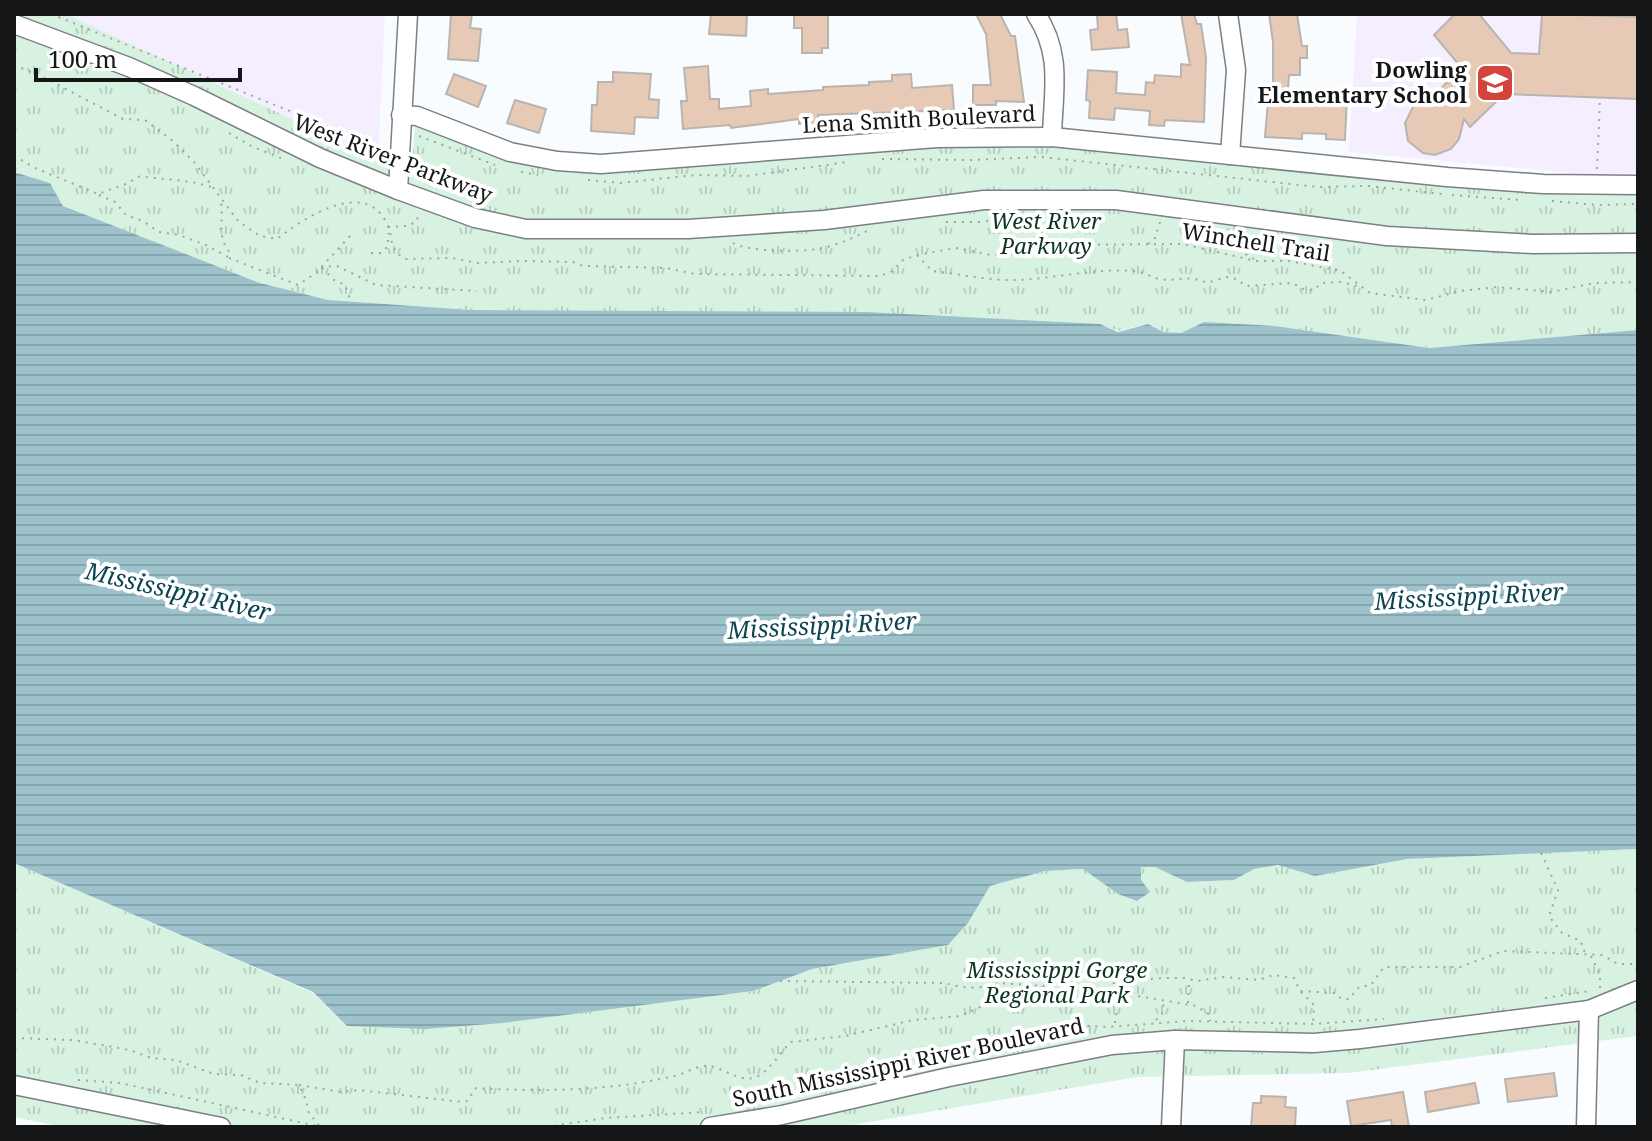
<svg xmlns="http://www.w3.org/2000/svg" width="1652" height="1141" viewBox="0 0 1652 1141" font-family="'Noto Serif',serif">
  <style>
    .education { fill: #f5eeff }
    .park { fill: url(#park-tufts) }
    .water { fill: url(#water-rules) }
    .building { fill: #e6cab5; stroke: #b9b4b0; stroke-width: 2 }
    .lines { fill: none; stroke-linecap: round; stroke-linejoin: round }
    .minor-casing { stroke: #7c7f83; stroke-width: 21 }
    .path { stroke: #a1a3a6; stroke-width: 2; stroke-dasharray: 2 6; stroke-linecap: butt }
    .minor { stroke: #fff; stroke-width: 18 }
    .labels { text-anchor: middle; stroke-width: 8; stroke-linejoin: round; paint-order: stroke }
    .poi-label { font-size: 22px; font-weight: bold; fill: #151618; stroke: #fff; text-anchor: end }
    .street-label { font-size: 22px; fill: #151618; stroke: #fff }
    .park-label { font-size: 22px; font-style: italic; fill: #0c3521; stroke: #fff }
    .water-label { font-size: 24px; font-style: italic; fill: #0d4451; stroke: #fff }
  </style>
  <defs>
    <pattern id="park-tufts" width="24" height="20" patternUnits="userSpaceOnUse" patternTransform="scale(2)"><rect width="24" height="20" fill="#d7f2e1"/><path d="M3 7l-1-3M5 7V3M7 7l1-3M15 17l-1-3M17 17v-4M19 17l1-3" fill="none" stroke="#b8cfc0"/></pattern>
    <pattern id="water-rules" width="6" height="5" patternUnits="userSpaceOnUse" patternTransform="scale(2)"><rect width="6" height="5" fill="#9dc2cc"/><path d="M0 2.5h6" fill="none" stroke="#86a6ae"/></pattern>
  </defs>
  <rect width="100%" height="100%" fill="#f9fcff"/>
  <g class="education">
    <polygon points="66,14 385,14 378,159 334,138"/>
    <polygon points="1357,14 1638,14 1638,173 1592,175 1349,152"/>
  </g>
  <g class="park">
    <polygon points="14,14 66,14 378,159 412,162 415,125 508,160 938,146 1052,145 1638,194 1638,330 1429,348 1275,326 1204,322 1181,333 1163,332 1148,324 1118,331 1100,324 471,310 328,300 260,283 63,206 50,183 14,172"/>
    <polygon points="1638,849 1638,1036 1348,1073 1137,1077 840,1127 63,1127 14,1117 14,863 313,993 347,1026 503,1023 753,991 812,969 948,945 968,923 990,886 1045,871 1083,869 1118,894 1141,880 1141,867 1155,867 1188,882 1234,880 1254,869 1279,865 1315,876 1407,859"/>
  </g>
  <polygon class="water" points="14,172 50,183 63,206 260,283 328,300 471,310 866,312 1100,324 1118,332 1148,324 1163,332 1181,333 1204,322 1275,326 1429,348 1638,330 1638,849 1407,859 1315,876 1278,865 1254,869 1234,880 1187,882 1155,867 1141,867 1141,880 1150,892 1137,901 1118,894 1083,869 1045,871 990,886 968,923 948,945 812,969 753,991 503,1023 425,1029 347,1026 313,992 14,863"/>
  <g class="building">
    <polygon points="451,14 472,14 470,28 481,29 478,61 448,59"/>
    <polygon points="711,14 747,14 746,36 709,34"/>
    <polygon points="794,14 828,14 828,48 822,48 822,53 802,53 802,28 794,28"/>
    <polygon points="976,14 1000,14 1011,36 1015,36 1024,102 996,101 996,105 973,105 973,85 991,85 986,34"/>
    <polygon points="1097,14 1116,14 1118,30 1127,29 1129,47 1092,50 1090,30 1098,29"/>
    <polygon points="1181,14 1194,14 1197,24 1201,24 1206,57 1204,122 1165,120 1164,126 1149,125 1150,111 1115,108 1114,120 1089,118 1090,101 1086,100 1088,70 1117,72 1116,93 1145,95 1146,82 1154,83 1155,75 1181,77 1181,64 1190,65"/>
    <polygon points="1269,14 1297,14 1302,46 1307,46 1307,58 1300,58 1300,75 1289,75 1287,104 1312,106 1313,103 1329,104 1329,94 1347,95 1345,140 1326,139 1326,134 1302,133 1302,139 1265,137 1269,89 1273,89 1273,42"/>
    <polygon points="1455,14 1479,14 1511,53 1539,54 1542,14 1638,17 1638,99 1504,94 1470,127 1464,119 1459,139 1451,149 1435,155 1423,153 1408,141 1405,123 1414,105 1436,94 1461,67 1434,35"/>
    <polygon points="708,66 710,99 719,99 719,109 751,106 750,91 768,89 768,94 823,90 823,87 869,85 869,82 892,81 892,75 911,74 912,88 952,85 954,110 818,115 819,122 799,124 799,119 731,128 730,125 683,129 681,101 687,101 684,68"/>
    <polygon points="613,72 651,74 649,99 659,100 658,118 635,117 634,134 591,131 592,105 597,105 598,82 613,82"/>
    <polygon points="454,74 486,86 478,107 446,94"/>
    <polygon points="515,100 546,109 539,133 507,123"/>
    <polygon points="1554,1073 1557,1096 1508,1102 1505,1079"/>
    <polygon points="1475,1083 1479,1103 1428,1112 1425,1092"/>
    <polygon points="1403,1092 1409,1127 1392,1127 1391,1120 1351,1126 1347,1101"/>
    <polygon points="1261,1096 1286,1097 1285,1107 1296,1108 1295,1126 1251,1127 1253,1103 1261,1103"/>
  </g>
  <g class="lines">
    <g class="minor-casing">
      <g id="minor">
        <path d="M1036 14C1063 55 1053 91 1052 137"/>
        <polyline points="1228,14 1236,70 1230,155"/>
        <polyline points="14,24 129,67 194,96 320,158 398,190 475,218 526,229 688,229 824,220 984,200 1116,200 1387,236 1533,244 1638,243"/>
        <polyline points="401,115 417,116 510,152 557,161 601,164 937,138 1052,137 1447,177 1543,184 1638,185"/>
        <polyline points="398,190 408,14"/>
        <polyline points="14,1085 221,1127"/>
        <polyline points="710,1127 782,1115 949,1077 1112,1045 1175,1040 1314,1043 1360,1039 1589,1010 1638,990"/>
        <polyline points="1171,1127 1175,1040"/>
        <polyline points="1586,1127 1589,1010"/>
      </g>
    </g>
    <g class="path">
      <polyline points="51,14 334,129 381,152"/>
      <path d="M14 65 41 76 123 119 145 120 173 141 194 162 238 221 260 236 277 239C302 219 364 178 386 222 395 239 386 245 404 259L452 258 477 263 523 261 573 262 583 266 666 268 695 274 879 276 890 273 903 260 917 255 956 248 991 255 1017 254 1045 245 1183 244 1256 261H1289L1341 271 1370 293 1426 300 1460 291 1497 287 1552 292 1594 283 1638 282"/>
      <polyline points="229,133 253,147 281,158"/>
      <polyline points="419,136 495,165"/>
      <path d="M14 156 35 168 98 194 126 184 140 176C164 180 187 179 211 187"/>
      <polyline points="882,159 971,160 1042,157 1318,187 1362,186"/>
      <polyline points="1597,169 1600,98"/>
      <polyline points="521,172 538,175"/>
      <polyline points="588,180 621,183 695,175 747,176 848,162"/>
      <polyline points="1368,186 1442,194"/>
      <path d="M99 195 115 202 126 215 143 221 159 232 179 235 206 245 228 257 230 253C216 235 224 222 221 202"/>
      <polyline points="1452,195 1521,200"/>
      <polyline points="1552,201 1597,205 1638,204"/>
      <polyline points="946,222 980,222 1019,217"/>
      <polyline points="388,227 408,226 417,221 418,214"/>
      <polyline points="1242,232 1242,252 1254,259"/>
      <path d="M733 243C749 252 799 252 817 249 835 246 851 239 867 231"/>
      <polyline points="1148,244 1155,238 1160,222"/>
      <polyline points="371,253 381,253 388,246 388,233"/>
      <path d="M917 255 932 271C961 274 989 281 1018 280 1057 278 1096 268 1135 271 1144 272 1151 277 1159 279 1178 282 1187 274 1207 283L1226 277 1236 279 1246 286 1293 283 1305 290H1313L1322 283 1341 282 1357 286"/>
      <polyline points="229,258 298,285 316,273 351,235"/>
      <polyline points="321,267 337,266 376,285 477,291"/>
      <polyline points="322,268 334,280 345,285 351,302"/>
      <polyline points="1541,853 1558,890 1549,916 1562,933 1581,941 1583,950 1586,952"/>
      <polyline points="1591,956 1600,975 1600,988"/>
      <path d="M780 981 945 983C960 988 982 990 997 983L1097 989 1196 1006 1210 1015V1021"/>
      <polyline points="1113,992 1114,981 1167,978 1185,978 1197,981 1224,977 1259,980 1273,975 1294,978 1300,991 1335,993 1342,999 1349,999 1359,987 1371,985 1384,967 1460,967 1503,951 1602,955 1618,964 1635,964 1638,958"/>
      <polyline points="1301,992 1314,1005 1313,1023"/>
      <polyline points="1545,998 1590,991"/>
      <polyline points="1188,1003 1189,982"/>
      <polyline points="1156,1020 1162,1014 1164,1001"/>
      <polyline points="1115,1023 1119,994"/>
      <polyline points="14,1038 73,1040 130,1050 151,1058 176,1060 214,1074 241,1075 260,1083 299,1085 307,1102 307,1110 320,1127"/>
      <polyline points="78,1080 120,1083 322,1127"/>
      <polyline points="839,1084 1015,1045 1074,1025 1107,1027 1187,1021 1313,1024 1384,1019"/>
      <path d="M299 1085 341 1092 358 1090 463 1102 467 1101 476 1088C540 1092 611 1091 674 1076 684 1074 692 1068 703 1066 721 1064 738 1084 756 1077 771 1070 779 1053 791 1042L845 1036 913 1020 961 1016 982 1006 1076 997 1077 988"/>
      <polyline points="546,1127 605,1118 704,1112"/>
    </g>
    <use href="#minor" class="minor"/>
  </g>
  <defs>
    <g id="school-square" transform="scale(2)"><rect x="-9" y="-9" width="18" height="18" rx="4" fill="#d2443c" stroke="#fff"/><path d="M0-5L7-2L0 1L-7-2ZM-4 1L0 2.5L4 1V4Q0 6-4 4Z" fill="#fff"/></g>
  </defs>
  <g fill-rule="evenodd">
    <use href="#school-square" x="1495" y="83"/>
  </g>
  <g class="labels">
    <g class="poi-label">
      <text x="1467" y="78">Dowling<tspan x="1467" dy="25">Elementary School</tspan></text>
    </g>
    <g class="street-label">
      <text transform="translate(919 119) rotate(-3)" y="8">Lena Smith Boulevard</text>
      <text transform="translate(393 158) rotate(21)" y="8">West River Parkway</text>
      <text transform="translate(1256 242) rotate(9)" y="8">Winchell Trail</text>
      <text transform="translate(908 1062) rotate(-12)" y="8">South Mississippi River Boulevard</text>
    </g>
    <g class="park-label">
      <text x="1046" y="229">West River<tspan x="1046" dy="25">Parkway</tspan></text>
      <text x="1057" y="978">Mississippi Gorge<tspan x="1057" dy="25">Regional Park</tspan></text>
    </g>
    <g class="water-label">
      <text transform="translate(178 592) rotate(13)" y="8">Mississippi River</text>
      <text transform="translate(1469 597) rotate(-3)" y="8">Mississippi River</text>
      <text transform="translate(822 626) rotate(-3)" y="8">Mississippi River</text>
    </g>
  </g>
  <rect width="1652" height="1141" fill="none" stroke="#151618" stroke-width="32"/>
  <path d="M36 68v12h204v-12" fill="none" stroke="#151618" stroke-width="4"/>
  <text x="48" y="68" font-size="24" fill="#151618" stroke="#ffffff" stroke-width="6" paint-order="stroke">100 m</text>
</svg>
